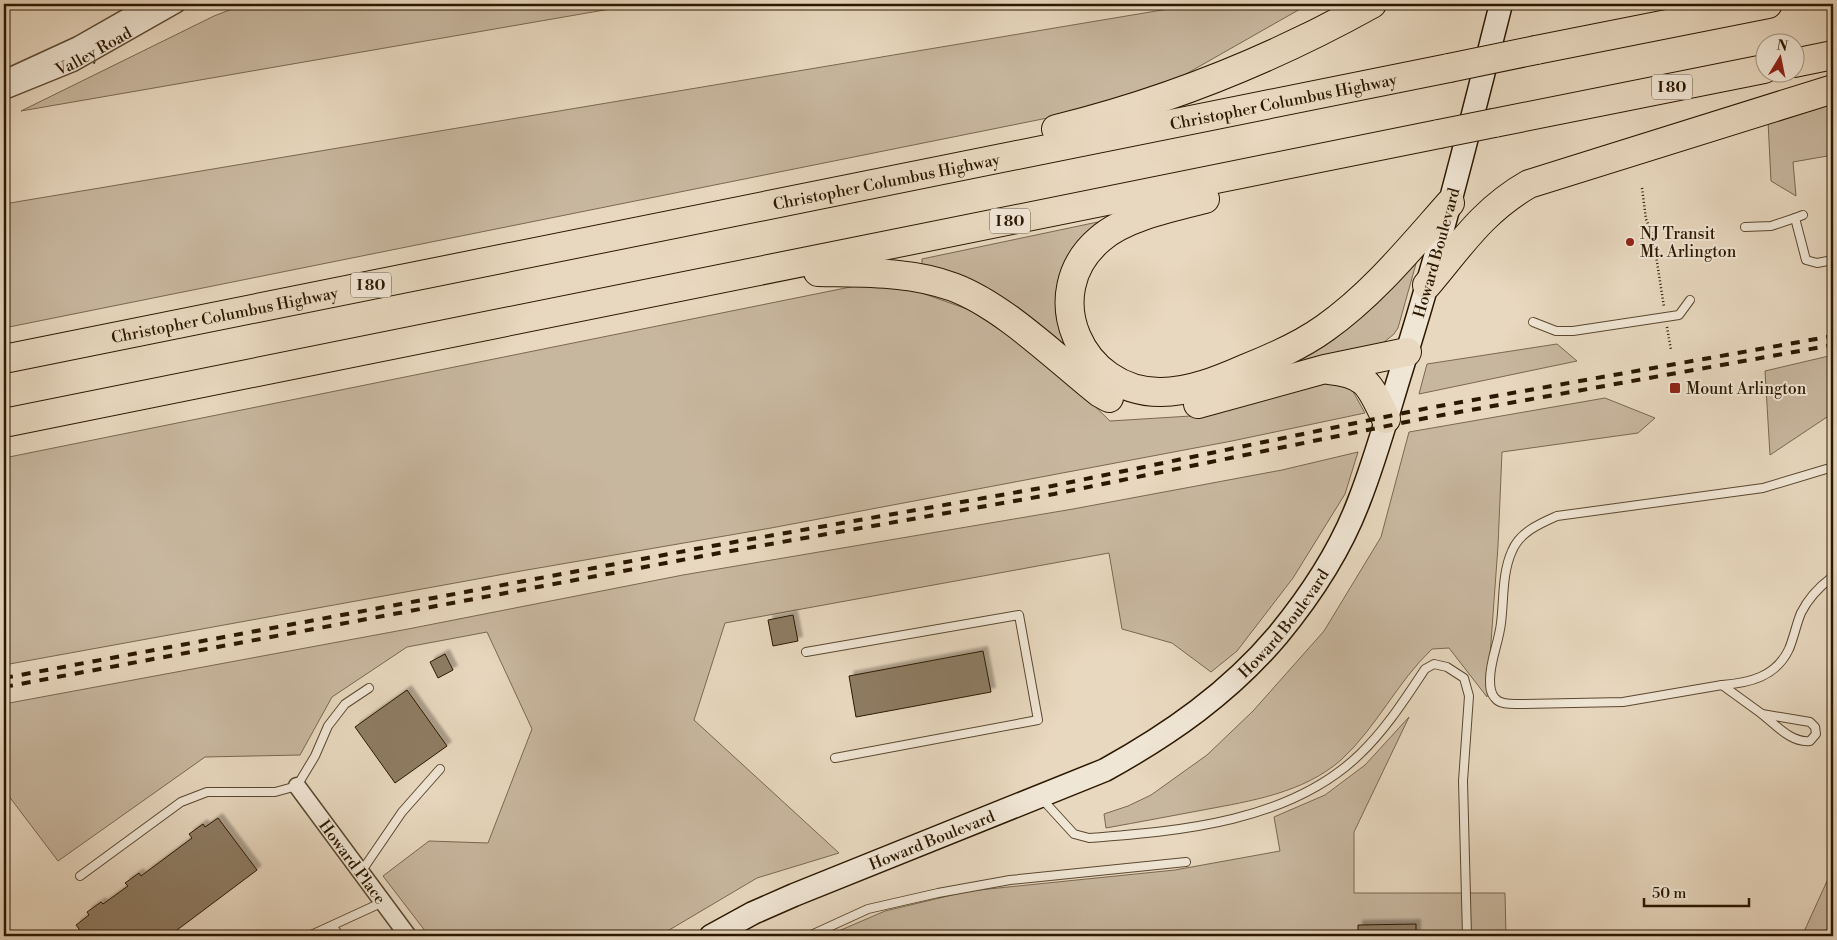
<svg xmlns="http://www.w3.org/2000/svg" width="1837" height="940" viewBox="0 0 1837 940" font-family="'Libre Bodoni',serif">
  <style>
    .green { fill: #c8b79f; stroke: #7a6850 }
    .building { fill: #8e7c64; stroke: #2c1801; filter: url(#shadow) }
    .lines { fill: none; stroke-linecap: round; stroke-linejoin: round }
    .lane-casing { stroke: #5b4830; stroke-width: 10 }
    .street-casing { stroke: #5b4830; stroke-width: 19 }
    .secondary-casing { stroke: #2c1801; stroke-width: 25 }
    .highway-casing { stroke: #2c1801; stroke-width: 30 }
    .path { stroke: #2c1801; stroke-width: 2.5; stroke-dasharray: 1 2.5; stroke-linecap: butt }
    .lane { stroke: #f0e6d5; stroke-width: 8 }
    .street { stroke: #f0e6d5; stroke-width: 16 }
    .secondary { stroke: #f0e6d5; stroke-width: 22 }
    .highway { stroke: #e8d8bf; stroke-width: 28 }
    .rail { stroke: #2c1801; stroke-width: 4; stroke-dasharray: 9 9; stroke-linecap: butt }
    .highway-bridge-casing { stroke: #2c1801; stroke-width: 30; stroke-linecap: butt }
    .highway-bridge { stroke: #e8d8bf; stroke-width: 28 }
    .poi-dot { fill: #8f2418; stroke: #f0e6d5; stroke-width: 2 }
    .labels { text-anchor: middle; stroke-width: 4; stroke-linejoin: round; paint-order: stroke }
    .shield { fill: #f0e6d5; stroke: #675641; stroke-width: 1 }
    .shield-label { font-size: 15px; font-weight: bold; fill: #2c1801 }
    .street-label { font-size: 16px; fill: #2c1801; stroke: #f0e6d5 }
    .poi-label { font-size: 16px; fill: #2c1801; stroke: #f0e6d5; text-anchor: start }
  </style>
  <defs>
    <filter id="shadow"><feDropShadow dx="4.5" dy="-4.5" stdDeviation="1" flood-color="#0004"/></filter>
  </defs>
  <rect width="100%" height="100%" fill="#e8d8bf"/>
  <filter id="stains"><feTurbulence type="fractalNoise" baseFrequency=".004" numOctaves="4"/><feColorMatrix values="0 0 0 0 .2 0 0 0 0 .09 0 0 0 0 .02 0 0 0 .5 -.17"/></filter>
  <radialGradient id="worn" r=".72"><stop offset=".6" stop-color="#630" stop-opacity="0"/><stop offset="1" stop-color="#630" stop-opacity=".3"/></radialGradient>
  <g class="green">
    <polygon points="245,4 639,4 21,111 214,16"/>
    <polygon points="1198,4 1309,4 1142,99 4,328 4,204"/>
    <polygon points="1833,102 1833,155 1793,162 1796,196 1771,181 1768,121"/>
    <polygon points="1112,219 1092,237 1071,342 1179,398 1417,260 1398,328 1394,334 1383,343 1197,396 1162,402 922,266 922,259"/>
    <polygon points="885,280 970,310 1051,364 1110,421 1191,416 1331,382 1351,388 1365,413 1232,441 771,528 521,571 4,665 4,458"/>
    <polygon points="1557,344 1577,361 1419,394 1427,364"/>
    <polygon points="1833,355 1833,413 1770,455 1765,371"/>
    <path d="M1605 398 1655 418 1638 433 1502 452 1498 546 1487 697 1449 648 1432 649C1397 682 1377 727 1341 760 1303 793 1251 801 1203 810 1171 816 1139 822 1106 828L1104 814 1128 806 1151 795 1207 755 1253 711 1324 631 1381 537 1409 432Z"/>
    <polygon points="1358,452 1345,494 1293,578 1237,651 1211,672 1172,643 1122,629 1109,553 725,623 694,720 839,853 757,878 659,936 429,936 383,876 429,841 488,843 532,729 487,632 407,647 332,697 300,755 205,757 58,861 8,795 4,796 4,704 408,629 683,575 1073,509 1282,470"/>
    <polygon points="1409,717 1354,832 1354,893 1505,893 1506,936 827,936 885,911 969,891 1175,870 1280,851 1274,817 1325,795 1365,765"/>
    <polygon points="1833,868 1833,936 1802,936"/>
  </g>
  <g class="building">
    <polygon points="793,615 798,641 773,646 768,620"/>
    <polygon points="983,651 991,692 856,717 849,676"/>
    <polygon points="445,654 453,670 438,678 430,662"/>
    <polygon points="407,690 447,746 395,783 355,727"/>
    <polygon points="218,818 257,870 169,936 84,936 76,925 89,915 87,912 101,902 103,904 128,886 125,883 139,873 141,876 192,838 189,834 203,824 205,827"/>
    <polygon points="1416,924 1416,936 1358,936 1358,925"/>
  </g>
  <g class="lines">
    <g class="lane-casing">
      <g id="lane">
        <polyline points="1803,215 1795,218 1806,260 1817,263 1833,260"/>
        <polyline points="1745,227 1771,226 1795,218"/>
        <polyline points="1533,322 1556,331 1573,331 1679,315 1690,300"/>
        <polyline points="806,652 1019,615 1038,720 835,758"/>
        <path d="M1722 685C1749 683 1776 677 1789 649 1794 637 1796 625 1801 613 1808 599 1819 587 1831 578"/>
        <path d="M1762 714 1722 685 1623 702 1520 704C1512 704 1500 705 1495 698 1490 693 1490 686 1490 680 1490 660 1499 642 1501 623 1504 599 1502 573 1512 551 1520 532 1539 524 1557 516L1763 488 1833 467"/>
        <path d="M1762 714 1810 722 1815 727 1816 734 1810 741C1791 743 1776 725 1762 714Z"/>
        <path d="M1042 799 1074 834 1089 838C1181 831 1290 822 1360 754 1386 729 1405 699 1425 669L1434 664 1447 667 1464 678 1469 696 1463 781 1467 936"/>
        <polyline points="361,872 402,812 440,769"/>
        <polyline points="80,876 181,802 207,792 275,792 297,786 315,756 328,726 345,704 369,688"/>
        <polyline points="332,926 340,936"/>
        <polyline points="309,936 383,902"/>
        <polyline points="809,936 868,909 938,893 1010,880 1186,862"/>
      </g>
    </g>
    <g class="street-casing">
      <g id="street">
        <polyline points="4,79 78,45 150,4"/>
        <path id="s1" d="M4 91 73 63 177 4"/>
        <path id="s2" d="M297 786 408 936"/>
      </g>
    </g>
    <g class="secondary-casing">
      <g id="secondary">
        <path id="s3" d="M711 936 753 913 794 895 1105 770C1170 734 1229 693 1278 635 1310 596 1341 549 1359 501 1376 458 1388 413 1402 368 1440 248 1470 126 1501 4"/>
      </g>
    </g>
    <g class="highway-casing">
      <g id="highway">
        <polyline points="1536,50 1768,4"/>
        <polyline points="1794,63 1833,55"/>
        <polyline points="1494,123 1764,69"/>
        <path d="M1056 129C1166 102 1273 59 1372 4"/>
        <path d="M1205 199C1173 207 1125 217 1100 239 1036 293 1081 393 1161 392 1189 392 1219 380 1244 369 1272 358 1300 346 1325 328 1373 294 1411 247 1450 203"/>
        <path d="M818 272C863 273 910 271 953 287 1004 306 1057 359 1100 393L1109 398"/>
        <path d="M1427 285C1460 246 1483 210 1529 184L1833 89"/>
        <path id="s4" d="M4 359 1449 68"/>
        <path d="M1329 370C1368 374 1370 386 1386 419"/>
        <polyline points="1198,404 1325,369 1407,352"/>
        <polyline points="4,423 1439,134"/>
      </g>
    </g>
    <g class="path">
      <polyline points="1642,188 1646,219 1653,236 1664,307"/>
      <polyline points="1667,327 1671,350"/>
    </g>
    <use href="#lane" class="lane"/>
    <use href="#street" class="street"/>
    <use href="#secondary" class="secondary"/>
    <use href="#highway" class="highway"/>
    <g class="rail">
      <polyline points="4,678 712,546 1052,486 1428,408 1833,336"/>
      <polyline points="4,687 714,554 1054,494 1426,418 1833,345"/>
    </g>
    <g class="highway-bridge-casing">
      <g id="highway-bridge">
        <polyline points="1449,68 1536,50"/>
        <polyline points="1439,134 1494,123"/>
      </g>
    </g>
    <use href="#highway-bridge" class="highway-bridge"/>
  </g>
  <g class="poi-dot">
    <circle cx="1630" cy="242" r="5"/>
    <rect x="1669" y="382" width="12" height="12" rx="2.5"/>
  </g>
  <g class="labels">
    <g class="shield">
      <rect x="1652" y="74.5" width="40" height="25" rx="4"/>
      <rect x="990" y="208.5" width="40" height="25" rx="4"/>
      <rect x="351" y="272.5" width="40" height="25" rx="4"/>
    </g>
    <g class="shield-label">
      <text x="1672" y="92">I 80</text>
      <text x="1010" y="226">I 80</text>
      <text x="371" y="290">I 80</text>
    </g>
    <g class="street-label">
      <text dy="6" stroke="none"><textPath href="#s1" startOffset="98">Valley Road</textPath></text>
      <text dy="6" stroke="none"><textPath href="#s4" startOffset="1305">Christopher Columbus Highway</textPath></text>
      <text dy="6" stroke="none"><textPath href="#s4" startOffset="900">Christopher Columbus Highway</textPath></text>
      <text dy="6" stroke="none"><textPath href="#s3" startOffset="1066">Howard Boulevard</textPath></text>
      <text dy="6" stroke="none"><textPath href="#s4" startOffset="225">Christopher Columbus Highway</textPath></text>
      <text dy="6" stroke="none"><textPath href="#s3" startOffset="661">Howard Boulevard</textPath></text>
      <text dy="6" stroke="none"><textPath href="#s3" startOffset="241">Howard Boulevard</textPath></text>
      <text dy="6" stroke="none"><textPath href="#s2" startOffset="94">Howard Place</textPath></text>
    </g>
    <g class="poi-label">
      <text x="1640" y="239">NJ Transit<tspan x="1640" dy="18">Mt. Arlington</tspan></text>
      <text x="1686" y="394">Mount Arlington</text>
    </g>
  </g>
  <rect width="1837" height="940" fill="none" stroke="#e8d8bf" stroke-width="20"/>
  <rect x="5" y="5" width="1827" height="930" fill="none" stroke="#2c1801" stroke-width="2.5"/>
  <rect x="10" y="10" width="1817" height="920" fill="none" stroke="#2c1801"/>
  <g transform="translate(1780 58) rotate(10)"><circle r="24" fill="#f0e6d5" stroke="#a29480"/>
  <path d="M0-4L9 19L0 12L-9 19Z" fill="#8f2418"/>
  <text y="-8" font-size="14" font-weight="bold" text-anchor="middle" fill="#2c1801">N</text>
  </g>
  <path d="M1644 898v8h105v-8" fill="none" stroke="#2c1801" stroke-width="2.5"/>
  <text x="1652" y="898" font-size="15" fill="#2c1801" stroke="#f0e6d5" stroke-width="4" paint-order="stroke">50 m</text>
  <rect width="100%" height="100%" filter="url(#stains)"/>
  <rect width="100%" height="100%" fill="url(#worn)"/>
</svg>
